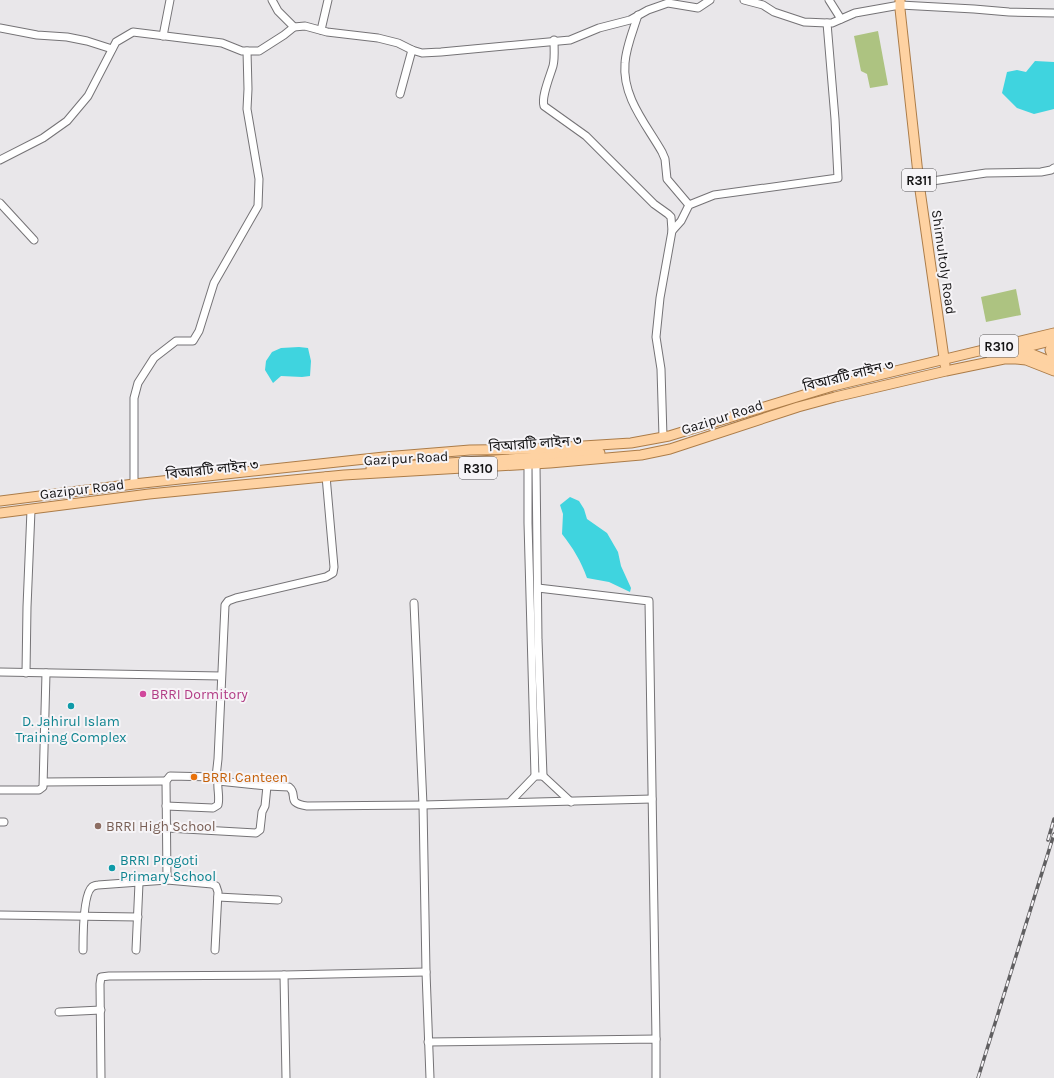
<svg xmlns="http://www.w3.org/2000/svg" width="1054" height="1078" viewBox="0 0 1054 1078" font-family="Karla,'Noto Sans Bengali',sans-serif">
  <style>
    .green { fill: #adc381 }
    .water { fill: #3fd4df }
    .lines { fill: none; stroke-linecap: round; stroke-linejoin: round }
    .minor-casing { stroke: #757376; stroke-width: 9 }
    .major-casing { stroke: #ac7c48; stroke-width: 11 }
    .minor { stroke: #fff; stroke-width: 7 }
    .major { stroke: #fed2a2; stroke-width: 9 }
    .rail-casing { stroke: #605f61; stroke-width: 3.5 }
    .rail { stroke: #f6f4f7; stroke-width: 2; stroke-dasharray: 6; stroke-linecap: butt }
    .hotel-dot { fill: #d1479c; stroke: #f6f4f7; stroke-width: 1.5 }
    .culture-dot { fill: #0f9aa8; stroke: #f6f4f7; stroke-width: 1.5 }
    .food-dot { fill: #e8710a; stroke: #f6f4f7; stroke-width: 1.5 }
    .education-dot { fill: #8d6e63; stroke: #f6f4f7; stroke-width: 1.5 }
    .labels { text-anchor: middle; stroke-width: 4; stroke-linejoin: round; paint-order: stroke }
    .shield { fill: #f6f4f7; stroke: #585759; stroke-width: 1 }
    .shield-label { font-size: 13px; font-weight: bold; fill: #151415 }
    .street-label { font-size: 14px; fill: #151415; stroke: #f6f4f7 }
    .hotel-label { font-size: 14px; fill: #b23c85; stroke: #f6f4f7; text-anchor: start }
    .culture-label { font-size: 14px; fill: #0d838f; stroke: #f6f4f7 }
    .food-label { font-size: 14px; fill: #c56008; stroke: #f6f4f7; text-anchor: start }
    .education-label { font-size: 14px; fill: #785e54; stroke: #f6f4f7; text-anchor: start }
  </style>
  <rect width="100%" height="100%" fill="#e9e7ea"/>
  <g class="green">
    <polygon points="878,31 888,85 870,88 867,74 861,71 854,36"/>
    <polygon points="1016,289 1021,315 986,322 981,297"/>
  </g>
  <g class="water">
    <polygon points="1035,61 1054,62 1054,109 1034,114 1017,108 1002,93 1007,72 1017,70 1026,72"/>
    <polygon points="299,347 308,348 311,361 310,376 302,377 281,376 273,383 265,370 266,361 272,352 281,348"/>
    <path d="M570 497 579 501 584 509 587 519 607 533 618 552 621 566 631 588 630 592 609 582 587 578C581 561 573 548 562 534L563 514 560 505Z"/>
  </g>
  <g class="lines">
    <g class="minor-casing">
      <g id="minor">
        <polyline points="272,0 278,11 294,27"/>
        <polyline points="744,0 763,5 774,12 804,22 827,23 832,23 855,13 900,5 974,9 1009,12 1054,13"/>
        <polyline points="829,0 841,19"/>
        <path d="M638 15C633 31 626 47 625 63 622 97 646 124 662 152L665 159 667 179 689 205"/>
        <polyline points="0,28 37,35 67,37 87,41 112,49"/>
        <polyline points="321,30 328,0"/>
        <polyline points="163,36 170,0"/>
        <path d="M554 40C554 49 555 58 553 66 550 76 541 97 544 106L586 136 654 204 668 214 671 217 672 231"/>
        <polyline points="400,94 412,50"/>
        <polyline points="0,160 43,138 67,121 88,96 116,42 133,32 222,43 242,51 259,51 284,35 294,27 305,26 327,32 378,38 398,43 412,50 422,53 441,52 570,40 599,28 630,20 648,10 668,3 698,8 710,0"/>
        <polyline points="919,183 986,173 1041,172 1051,170 1054,168"/>
        <polyline points="0,203 34,240"/>
        <polyline points="663,437 661,369 656,337 660,298 672,231 681,221 689,205 714,195 838,178 835,119 827,23"/>
        <polyline points="536,464 538,640 543,776"/>
        <polyline points="528,465 528,523 535,776"/>
        <polyline points="134,484 134,398 138,383 154,358 176,341 193,341 199,331 214,283 258,206 259,179 247,109 248,89 247,51"/>
        <polyline points="538,588 649,601 656,1039"/>
        <polyline points="414,603 423,805 426,972 430,1078"/>
        <polyline points="0,672 221,676"/>
        <polyline points="26,673 27,607 31,510"/>
        <path d="M216 777 218 781 267 786 289 787C299 795 285 803 307 806L423 805 652 799"/>
        <polyline points="44,782 166,781"/>
        <polyline points="0,790 39,790 43,787 46,673"/>
        <polyline points="510,802 535,776 543,776 571,802"/>
        <path d="M166 806 213 808 218 805C220 797 217 789 218 781"/>
        <polyline points="0,822 4,822"/>
        <polyline points="167,828 256,833 260,830 262,812 265,806 267,786"/>
        <polyline points="167,880 166,781 170,776 216,777 218,759 225,605 228,601 236,598 326,577 333,573 334,567 326,476"/>
        <polyline points="218,897 278,900"/>
        <polyline points="0,915 138,917"/>
        <path d="M83 950C83 938 83 894 92 887 93 886 97 885 98 885L167 880 212 884 216 886 218 892 215 950"/>
        <polyline points="136,950 139,883"/>
        <polyline points="284,975 286,1078"/>
        <polyline points="59,1012 101,1010"/>
        <polyline points="428,1042 656,1039 656,1078"/>
        <polyline points="101,1078 100,984 101,977 109,976 284,975 426,972"/>
      </g>
    </g>
    <g class="major-casing">
      <g id="major">
        <polyline points="900,0 900,9 919,183 945,365"/>
        <polyline points="1054,340 1050,350 1054,361"/>
        <polyline points="1015,351 1027,352 1054,363"/>
        <polyline points="991,356 1054,340"/>
        <polyline points="371,468 600,453"/>
        <polyline points="0,501 134,484 384,457 470,450 535,449 631,443 669,436 833,386 1054,333"/>
        <polyline points="0,513 149,494 344,475 550,463 641,455 670,449 798,407 835,397 946,371 1004,359 1016,359 1026,360 1054,371"/>
      </g>
    </g>
    <use href="#minor" class="minor"/>
    <use href="#major" class="major"/>
    <g class="rail-casing">
      <g id="rail">
        <polyline points="1048,840 1054,819"/>
        <polyline points="978,1078 1054,834"/>
      </g>
    </g>
    <use href="#rail" class="rail"/>
  </g>
  <circle class="hotel-dot" cx="143" cy="694" r="4"/>
  <g class="culture-dot">
    <circle cx="71" cy="706" r="4"/>
    <circle cx="112" cy="868" r="4"/>
  </g>
  <circle class="food-dot" cx="194" cy="777" r="4"/>
  <circle class="education-dot" cx="98" cy="826" r="4"/>
  <g class="labels">
    <g class="shield">
      <rect x="902" y="169" width="34" height="22" rx="3"/>
      <rect x="980" y="335" width="38" height="22" rx="3"/>
      <rect x="459" y="457" width="38" height="22" rx="3"/>
    </g>
    <g class="shield-label">
      <text x="919" y="185">R311</text>
      <text x="999" y="351">R310</text>
      <text x="478" y="473">R310</text>
    </g>
    <g class="street-label">
      <text transform="translate(944 262) rotate(82)" y="5">Shimultoly Road</text>
      <text transform="translate(848 375) rotate(-14)" y="5">বিআরটি লাইন ৩</text>
      <text transform="translate(722 417) rotate(-18)" y="5">Gazipur Road</text>
      <text transform="translate(535 443) rotate(-4)" y="5">বিআরটি লাইন ৩</text>
      <text transform="translate(406 458) rotate(-3)" y="5">Gazipur Road</text>
      <text transform="translate(212 469) rotate(-6)" y="5">বিআরটি লাইন ৩</text>
      <text transform="translate(82 489) rotate(-7)" y="5">Gazipur Road</text>
    </g>
    <g class="hotel-label">
      <text x="151" y="699">BRRI Dormitory</text>
    </g>
    <g class="culture-label">
      <text x="71" y="726">D. Jahirul Islam<tspan x="71" dy="16">Training Complex</tspan></text>
      <text x="120" y="865" text-anchor="start">BRRI Progoti<tspan x="120" dy="16">Primary School</tspan></text>
    </g>
    <g class="food-label">
      <text x="202" y="782">BRRI Canteen</text>
    </g>
    <g class="education-label">
      <text x="106" y="831">BRRI High School</text>
    </g>
  </g>
</svg>
